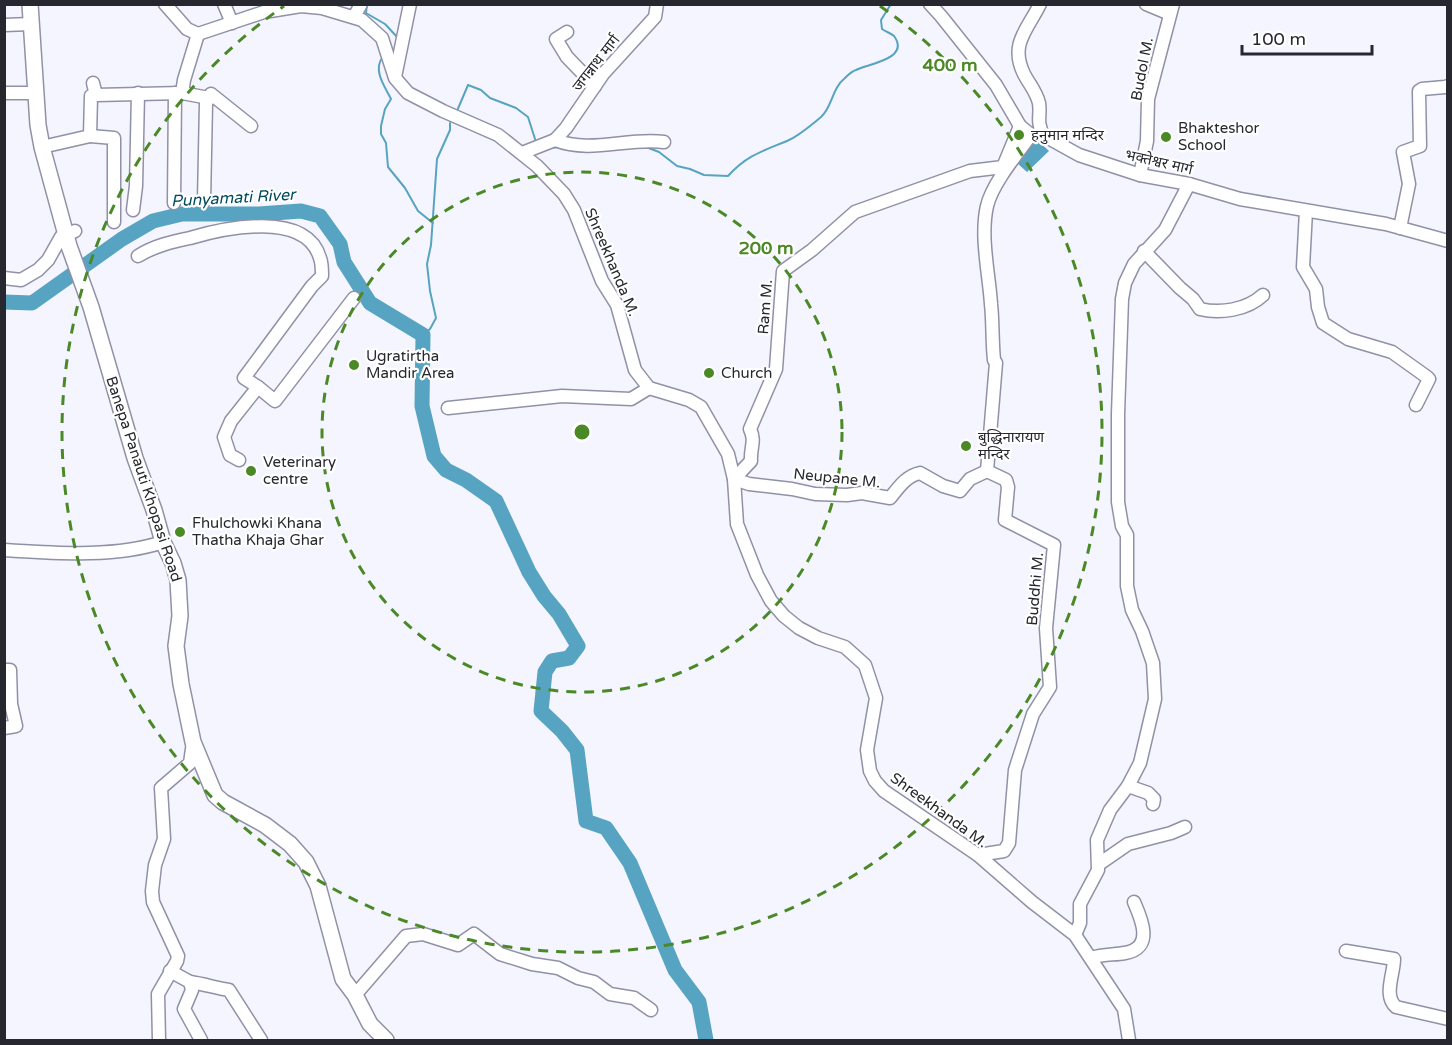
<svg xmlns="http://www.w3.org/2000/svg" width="1452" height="1045" viewBox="0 0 1452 1045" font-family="'Varela Round','Noto Sans Devanagari',sans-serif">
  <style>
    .water { fill: #56a4c1 }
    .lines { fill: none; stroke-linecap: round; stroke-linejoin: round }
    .stream { stroke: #56a4c1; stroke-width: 2 }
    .river { stroke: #56a4c1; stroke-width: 15 }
    .minor-casing { stroke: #9091a6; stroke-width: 15 }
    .major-casing { stroke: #9091a6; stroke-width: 18 }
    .minor { stroke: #fff; stroke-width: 12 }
    .major { stroke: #fff; stroke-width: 15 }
    .ring { fill: none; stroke: #4b8826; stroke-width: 3; stroke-dasharray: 10 8 }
    .poi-dot { fill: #4b8826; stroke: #fff; stroke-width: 2 }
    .labels { text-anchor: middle; stroke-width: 4.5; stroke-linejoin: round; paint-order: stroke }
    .street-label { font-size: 15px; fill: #272730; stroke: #fff }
    .poi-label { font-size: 15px; fill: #272730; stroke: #fff; text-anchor: start }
    .water-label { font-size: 16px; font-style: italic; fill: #024a5e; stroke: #fff }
    .centre { fill: #4b8826; stroke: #fff; stroke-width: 3 }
    .ring-label { font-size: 18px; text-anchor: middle; font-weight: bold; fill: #4b8826; stroke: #fff; stroke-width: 4.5; stroke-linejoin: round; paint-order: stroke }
  </style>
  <rect width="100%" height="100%" fill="#f4f5fe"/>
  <polygon class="water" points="1034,137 1049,151 1027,172 1017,163"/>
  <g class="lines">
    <g class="stream">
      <polyline points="367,4 366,13 385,24 398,38"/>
      <path d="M382 58C373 71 385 87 391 99L385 109 381 126V134L386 143 388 167 405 188 418 211 433 223"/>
      <polyline points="457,111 468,85 481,90 490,98 516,108 528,117 536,142"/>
      <path d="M646 147 659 152 677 166 690 169 704 175 728 176C747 155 763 151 787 141 799 136 811 125 821 117 832 108 832 88 845 78 848 75 852 71 856 70 867 64 911 59 894 36 891 33 886 32 882 29L881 20 891 4"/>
      <polyline points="548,148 561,147"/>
      <polyline points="423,335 430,329 436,318 430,291 427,264 431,245 437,159 450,130 450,123"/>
    </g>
    <polyline class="river" points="4,302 32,303 122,239 153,221 182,214 259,214 301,211 320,216 340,244 344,262 370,303 423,335 422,406 434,456 446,470 466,480 496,501 529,572 544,596 559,614 578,646 569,658 552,661 545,672 541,711 562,731 577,750 586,821 606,828 630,863 675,970 699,1002 706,1040"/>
    <g class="minor-casing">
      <g id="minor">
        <polyline points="165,4 187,29 198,34 264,12 301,6 322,8 362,20 382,38 395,78 408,93 443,111 498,135 537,166 564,194 574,210 602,281 617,305 635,370 649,388 689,400 701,407 728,454 734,479 737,524 757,575 771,601 784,616 799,628 818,638 845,647 865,665 876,698 867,750 870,771 875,781 884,791 978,855 1032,902 1075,935 1124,1009 1129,1040"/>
        <polyline points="224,4 232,23"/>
        <polyline points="930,4 941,16 996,85 1020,126 1031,135 1043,135 1079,155 1140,175 1189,184 1240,199 1386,224 1448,241"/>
        <path d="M1040 4C1028 29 1009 44 1024 74 1029 84 1036 91 1039 103 1041 116 1036 120 1043 135"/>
        <polyline points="1146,4 1170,14"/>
        <polyline points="354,17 361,4"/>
        <polyline points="4,25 31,24"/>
        <polyline points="567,32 556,39 567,57 595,86"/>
        <polyline points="395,77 410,4"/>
        <polyline points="93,83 96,95 182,93 184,80 198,34"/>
        <polyline points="4,93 36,93"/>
        <polyline points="182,93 209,98"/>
        <polyline points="90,136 114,138 114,222"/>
        <polyline points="555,140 566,128 603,74 655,17 657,4"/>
        <polyline points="42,147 90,136 91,96 96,95"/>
        <path d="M522 153 555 140C591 154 628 137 664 142"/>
        <polyline points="1140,175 1147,141 1148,99 1173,4"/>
        <polyline points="204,201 206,103 211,94 251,126"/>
        <polyline points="174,203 175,93"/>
        <polyline points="133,210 136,186 138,93"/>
        <polyline points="1306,211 1303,267 1316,289 1318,307 1323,323 1348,339 1392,352 1427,377 1429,379 1416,405"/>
        <polyline points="1400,228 1409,184 1403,152 1420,146 1419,91 1422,89 1445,87 1448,86"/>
        <path d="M1144 251 1180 288 1193 299 1200 309C1220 314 1247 310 1263 295"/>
        <path d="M138 256C154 246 171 242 190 238 224 228 306 210 320 258 322 263 322 270 322 276L312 286 244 378 258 387 231 421 224 437 230 455 239 460"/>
        <polyline points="4,278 21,280 38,270 48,260 61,237 75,231"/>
        <polyline points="258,387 275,401 354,298"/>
        <polyline points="448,408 562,396 631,399 649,388"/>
        <path d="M987 471 970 479 960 491 943 486 920 473C906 476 899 487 890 498L862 493 847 495 815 494 792 489 749 484 734 479 751 461C750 447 756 442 750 429L776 369 783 271 812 250 855 212 970 171 1003 167 1020 126"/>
        <path d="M4 550C55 553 114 558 163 542"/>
        <polyline points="4,670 10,670 11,704 16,726 4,728"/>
        <polyline points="1128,786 1148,793 1154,799 1153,804"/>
        <path d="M978 855 1004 851 1009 843 1015 770 1033 714 1050 687 1046 628 1054 545 1005 520 1008 487 1006 480 987 471 996 363 994 360C992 341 993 322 991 304 989 273 980 237 987 206 992 184 1017 154 1031 135"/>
        <polyline points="1099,864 1128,844 1171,833 1185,827"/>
        <polyline points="1075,935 1080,923 1080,904 1098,870 1097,840 1110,810 1128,786 1140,763 1155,699 1153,663 1142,631 1132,610 1127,586 1127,535 1122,526 1118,502 1118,414 1122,299 1125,283 1134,264 1165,230 1189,184"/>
        <path d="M1346 951 1394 959C1394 974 1383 996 1396 1007L1448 1019"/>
        <path d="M1091 958C1103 954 1113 955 1125 953 1154 948 1142 920 1134 902"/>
        <polyline points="170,971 190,982 192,990 184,1009 201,1040"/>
        <path d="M190 982C204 984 216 988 229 990L261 1040"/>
        <polyline points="355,995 406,936 423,934 458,945 474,934 500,954 532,964 558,968 578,978 594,982 610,994 634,998 651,1010"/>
        <polyline points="159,1040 158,994 177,961 178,956 153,902 152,891 155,865 164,839 161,788 190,763 193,742"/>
      </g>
    </g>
    <g class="major-casing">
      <polyline id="major" points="30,4 38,125 42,147 69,246 91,307 135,458 154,510 163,542 173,563 178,580 180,616 176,646 181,684 193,742 215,795 223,802 265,825 290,844 306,862 318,886 343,979 355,995 370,1024 386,1040"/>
    </g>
    <use href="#minor" class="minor"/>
    <use href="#major" class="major"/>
  </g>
  <g class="ring">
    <circle cx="582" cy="432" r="260"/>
    <path d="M880 6A520 520 0 1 1 284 6"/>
  </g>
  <g class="poi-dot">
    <circle cx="1019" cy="135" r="6"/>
    <circle cx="1166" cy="137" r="6"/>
    <circle cx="354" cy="365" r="6"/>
    <circle cx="709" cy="373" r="6"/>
    <circle cx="966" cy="446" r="6"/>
    <circle cx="251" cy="471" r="6"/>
    <circle cx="180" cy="532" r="6"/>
  </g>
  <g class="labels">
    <g class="street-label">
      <text transform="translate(596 63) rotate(-52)" y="5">जगन्नाथ मार्ग</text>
      <text transform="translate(1142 69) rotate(-79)" y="5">Budol M.</text>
      <text transform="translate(1159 162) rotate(13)" y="5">भक्तेश्वर मार्ग</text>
      <text transform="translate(612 262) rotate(67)" y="5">Shreekhanda M.</text>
      <text transform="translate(765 307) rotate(-86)" y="5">Ram M.</text>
      <text transform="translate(837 478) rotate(6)" y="5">Neupane M.</text>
      <text transform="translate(144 479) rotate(72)" y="5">Banepa Panauti Khopasi Road</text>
      <text transform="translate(1035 589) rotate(-85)" y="5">Buddhi M.</text>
      <text transform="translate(939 810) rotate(36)" y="5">Shreekhanda M.</text>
    </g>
    <g class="poi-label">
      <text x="1178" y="133">Bhakteshor<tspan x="1178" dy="17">School</tspan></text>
      <text x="1031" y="140">हनुमान मन्दिर</text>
      <text x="366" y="361">Ugratirtha<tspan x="366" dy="17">Mandir Area</tspan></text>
      <text x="721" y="378">Church</text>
      <text x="978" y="442">बुद्धिनारायण<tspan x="978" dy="17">मन्दिर</tspan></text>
      <text x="263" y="467">Veterinary<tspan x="263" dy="17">centre</tspan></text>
      <text x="192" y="528">Fhulchowki Khana<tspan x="192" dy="17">Thatha Khaja Ghar</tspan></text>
    </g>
    <g class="water-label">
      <text transform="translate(233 197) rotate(-3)" y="6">Punyamati River</text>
    </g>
  </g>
  <circle cx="582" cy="432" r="9" class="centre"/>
  <g class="ring-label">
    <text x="950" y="71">400 m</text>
    <text x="766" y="254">200 m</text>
  </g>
  <rect width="1452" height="1045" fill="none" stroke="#272730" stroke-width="12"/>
  <path d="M1242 45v9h130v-9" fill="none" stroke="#272730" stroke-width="3"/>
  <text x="1251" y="45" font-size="18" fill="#272730" stroke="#ffffff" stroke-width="4.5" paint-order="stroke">100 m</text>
</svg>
